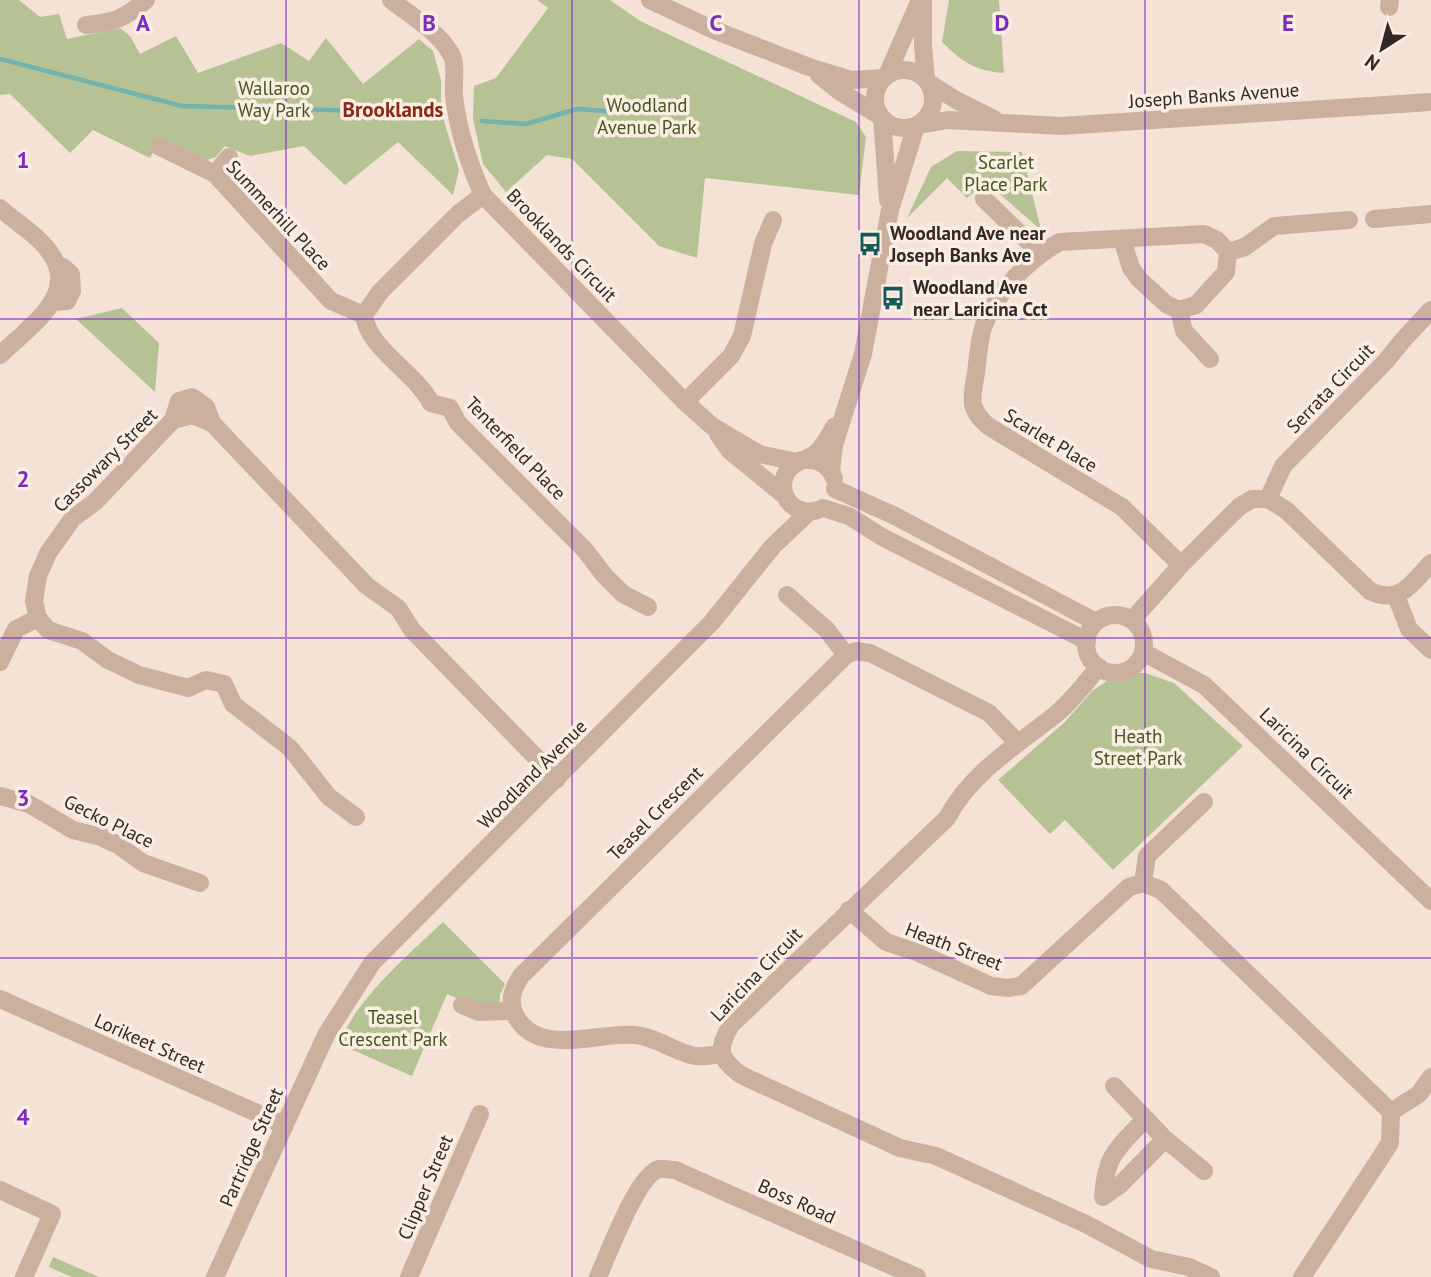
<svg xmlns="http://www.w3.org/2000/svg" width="1431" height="1277" viewBox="0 0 1431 1277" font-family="'PT Sans',sans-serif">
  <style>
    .green { fill: #b7c294 }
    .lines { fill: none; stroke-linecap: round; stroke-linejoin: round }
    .stream { stroke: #72b2af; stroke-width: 4.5 }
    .minor { stroke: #cbb0a0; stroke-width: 18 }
    .grid { fill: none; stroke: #7b2cbf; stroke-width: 2; stroke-opacity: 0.55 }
    .labels { text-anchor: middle; stroke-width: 7; stroke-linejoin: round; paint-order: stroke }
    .park-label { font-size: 19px; fill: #475526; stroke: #faede1 }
    .street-label { font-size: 19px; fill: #342824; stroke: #faede1 }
    .poi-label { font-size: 19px; font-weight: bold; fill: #342824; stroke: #faede1; text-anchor: start }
    .neighbourhood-label { font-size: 21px; font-weight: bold; fill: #8a2816; stroke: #faede1 }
    .grid-label { font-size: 23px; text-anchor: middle; font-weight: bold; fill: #7b2cbf; stroke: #faede1; stroke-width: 7; stroke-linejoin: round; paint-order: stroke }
  </style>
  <rect width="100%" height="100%" fill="#f3e2d5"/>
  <g class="green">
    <polygon points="0,0 19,0 40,17 59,14 67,39 120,28 130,36 140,54 176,36 198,73 281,43 309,61 326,38 363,84 419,39 433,51 441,80 441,111 459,170 453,195 398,142 345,185 304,146 250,156 225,146 216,157 204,161 160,140 150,158 93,130 70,153 10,94 0,95"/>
    <polygon points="537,0 610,0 640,21 856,122 866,137 859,195 705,178 697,258 659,246 572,159 547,155 506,192 483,164 473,119 474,86 496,78 548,8"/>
    <path d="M949 0H999L1004 73C975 71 962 62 942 42Z"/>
    <polygon points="957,151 1022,152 1041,230 986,182 967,198 947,178 907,218 931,167"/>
    <polygon points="122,308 159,343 155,392 76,319"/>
    <polygon points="1119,673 1145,673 1174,683 1243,746 1113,870 1065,820 1050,834 998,780 1065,722 1092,691"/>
    <path d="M443 922 505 984 500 995 499 1010 480 1008 447 994 412 1076 339 1044C356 999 408 955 443 922Z"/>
    <polygon points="53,1257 99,1277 72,1277 49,1267"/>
  </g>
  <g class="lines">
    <g class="stream">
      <polyline points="0,59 182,106 438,113"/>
      <polyline points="482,121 526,124 577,109 620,112"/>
    </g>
    <g class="minor">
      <path d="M391 0C411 16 438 31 451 54 457 65 453 84 454 96 458 130 469 164 483 195L685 402 712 426 759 454 797 462"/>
      <polyline points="650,0 714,30 809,67 852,80 884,78"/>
      <polyline points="923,3 923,46 926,79"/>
      <polyline points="1389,7 1390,0"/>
      <path d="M86 25C115 22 124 19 146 0"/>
      <circle cx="904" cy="99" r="29"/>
      <polyline points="819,75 839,91 880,116"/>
      <polyline points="887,75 920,0"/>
      <polyline points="929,83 956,100 994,119"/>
      <polyline points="882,118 888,200"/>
      <polyline points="919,125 948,120 1061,126 1431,102"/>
      <polyline points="160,147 215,174 331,301 364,315"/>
      <polyline points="215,174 229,157"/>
      <path d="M483 195 458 214 380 292 364 315C368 349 415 372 431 403L450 408 458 423 585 550 604 575 623 594 648 607"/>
      <polyline points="984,199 1040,253"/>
      <path d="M0 208C13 220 30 230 42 243 87 290 33 323 0 355"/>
      <polyline points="1374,219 1431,214"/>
      <path d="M1122 239 1131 268 1139 279 1166 304 1179 310 1196 305 1226 272 1228 252 1217 240 1204 234 1060 242C1029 259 997 291 984 325 979 339 978 357 976 373 972 397 967 408 988 426L1122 507 1181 565"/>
      <polyline points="1228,252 1245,247 1274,226 1349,220"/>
      <polyline points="54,302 67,301 72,291 71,274 63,267"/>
      <polyline points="1179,310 1184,331 1210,359"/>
      <polyline points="685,402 731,356 742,336 763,244 773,220"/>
      <polyline points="173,420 179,401 192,397 206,407 212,423"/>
      <polyline points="718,434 730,451 784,495"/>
      <path d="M801 460C817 459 828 463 834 478"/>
      <polyline points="831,471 834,445 863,354 890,210 916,126"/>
      <polyline points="835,489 893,515 1096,622"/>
      <polyline points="1268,499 1283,466 1385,362 1403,340 1431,310"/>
      <polyline points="823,508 849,516 882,537 1087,641"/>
      <path d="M818 510C809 513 801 512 793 506 779 495 780 473 795 464 801 460 809 458 815 454 823 448 829 436 834 427"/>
      <polyline points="787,595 827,630 846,655"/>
      <polyline points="1396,596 1409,629 1431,650"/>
      <circle cx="1115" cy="644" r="29"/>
      <path d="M1132 620 1181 565 1239 507 1252 499H1268L1286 510 1370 591C1400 605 1411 584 1431 563"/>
      <polyline points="1143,652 1204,685 1431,901"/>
      <polyline points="0,662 16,629 38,618"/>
      <path d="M1099 667C1084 684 1069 705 1051 718 1013 748 970 774 947 818L731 1025C717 1049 718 1058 741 1075L900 1148 936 1156 1086 1224 1151 1259 1189 1267 1211 1277"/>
      <polyline points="0,796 29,804 73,830 101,837 118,845 143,863 200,883"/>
      <polyline points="356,817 329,797 290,748 233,704 224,684 206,680 188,688 139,675 108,660 82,641 48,630 38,618 34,601 38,576 48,553 73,518 95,502 173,420 192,415 212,423 367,586 398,608 412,630 557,779"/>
      <polyline points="1143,883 1147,856 1204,802"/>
      <polyline points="849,910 886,942 919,953 991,986 1008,988 1021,986 1129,887 1143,883 1161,890 1391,1112"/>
      <polyline points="0,999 284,1125"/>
      <polyline points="462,1005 479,1012 513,1011"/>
      <path d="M721 1054C713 1055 703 1057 695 1056 674 1052 655 1036 634 1035 597 1032 537 1058 515 1015 508 1000 513 989 521 976L846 655 856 651 870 653 989 713 1017 742"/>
      <path d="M1114 1086 1165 1139 1120 1185 1103 1197C1106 1154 1117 1149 1145 1119"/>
      <polyline points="1165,1139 1204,1171"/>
      <polyline points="0,1190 52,1214 24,1277"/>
      <polyline points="215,1277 326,1035 372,963 712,622 773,546 809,512"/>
      <polyline points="409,1277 480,1114"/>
      <path d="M598 1277C608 1255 637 1175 659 1169 663 1168 670 1170 675 1170L917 1277"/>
      <polyline points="1302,1277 1390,1143 1391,1112 1419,1094 1431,1077"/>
    </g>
  </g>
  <path class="grid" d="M286 0V1277M572 0V1277M859 0V1277M1145 0V1277M0 319H1431M0 638H1431M0 958H1431"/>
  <defs>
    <g id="bus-bare" transform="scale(1.89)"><path d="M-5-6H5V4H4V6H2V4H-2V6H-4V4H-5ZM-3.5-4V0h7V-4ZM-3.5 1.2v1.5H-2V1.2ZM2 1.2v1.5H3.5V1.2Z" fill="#165958" stroke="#faede1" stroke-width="2.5" paint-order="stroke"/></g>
  </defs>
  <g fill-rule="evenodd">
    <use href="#bus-bare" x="870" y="244"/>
    <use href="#bus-bare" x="893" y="298"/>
  </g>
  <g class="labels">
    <g class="park-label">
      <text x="274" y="95">Wallaroo<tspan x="274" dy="22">Way Park</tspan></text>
      <text x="647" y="112">Woodland<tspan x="647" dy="22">Avenue Park</tspan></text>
      <text x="1006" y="169">Scarlet<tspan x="1006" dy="22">Place Park</tspan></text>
      <text x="1138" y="743">Heath<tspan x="1138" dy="22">Street Park</tspan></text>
      <text x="393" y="1024">Teasel<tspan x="393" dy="22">Crescent Park</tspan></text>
    </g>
    <g class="street-label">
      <text transform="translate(1214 95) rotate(-4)" y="7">Joseph Banks Avenue</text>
      <text transform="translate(279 215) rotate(47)" y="7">Summerhill Place</text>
      <text transform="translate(562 245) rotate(46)" y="7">Brooklands Circuit</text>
      <text transform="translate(1330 388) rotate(-46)" y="7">Serrata Circuit</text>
      <text transform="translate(1051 440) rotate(31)" y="7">Scarlet Place</text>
      <text transform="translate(516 448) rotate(46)" y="7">Tenterfield Place</text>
      <text transform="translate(105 460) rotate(-45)" y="7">Cassowary Street</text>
      <text transform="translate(1307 753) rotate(44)" y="7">Laricina Circuit</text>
      <text transform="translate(532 774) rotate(-45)" y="7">Woodland Avenue</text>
      <text transform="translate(655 813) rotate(-45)" y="7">Teasel Crescent</text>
      <text transform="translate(109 821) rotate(26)" y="7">Gecko Place</text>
      <text transform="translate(954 946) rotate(21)" y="7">Heath Street</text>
      <text transform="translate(756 974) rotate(-46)" y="7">Laricina Circuit</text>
      <text transform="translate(150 1043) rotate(24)" y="7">Lorikeet Street</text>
      <text transform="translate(251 1147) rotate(-66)" y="7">Partridge Street</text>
      <text transform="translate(425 1187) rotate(-67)" y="7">Clipper Street</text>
      <text transform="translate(797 1201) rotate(24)" y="7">Boss Road</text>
    </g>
    <g class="poi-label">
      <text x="890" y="240">Woodland Ave near<tspan x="890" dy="22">Joseph Banks Ave</tspan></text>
      <text x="913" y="294">Woodland Ave<tspan x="913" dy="22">near Laricina Cct</tspan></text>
    </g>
    <g class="neighbourhood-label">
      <text x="393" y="117">Brooklands</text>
    </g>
  </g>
  <g class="grid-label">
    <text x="143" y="31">A</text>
    <text x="429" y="31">B</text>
    <text x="716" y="31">C</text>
    <text x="1002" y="31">D</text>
    <text x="1288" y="31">E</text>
    <text x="23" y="168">1</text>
    <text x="23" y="487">2</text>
    <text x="23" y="806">3</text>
    <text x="23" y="1125">4</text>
  </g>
  <g transform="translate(1382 49) rotate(216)" stroke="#faede1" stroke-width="5" paint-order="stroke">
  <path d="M0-5L12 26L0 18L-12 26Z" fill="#342824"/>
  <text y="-10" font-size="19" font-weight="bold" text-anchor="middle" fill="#342824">N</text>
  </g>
</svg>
